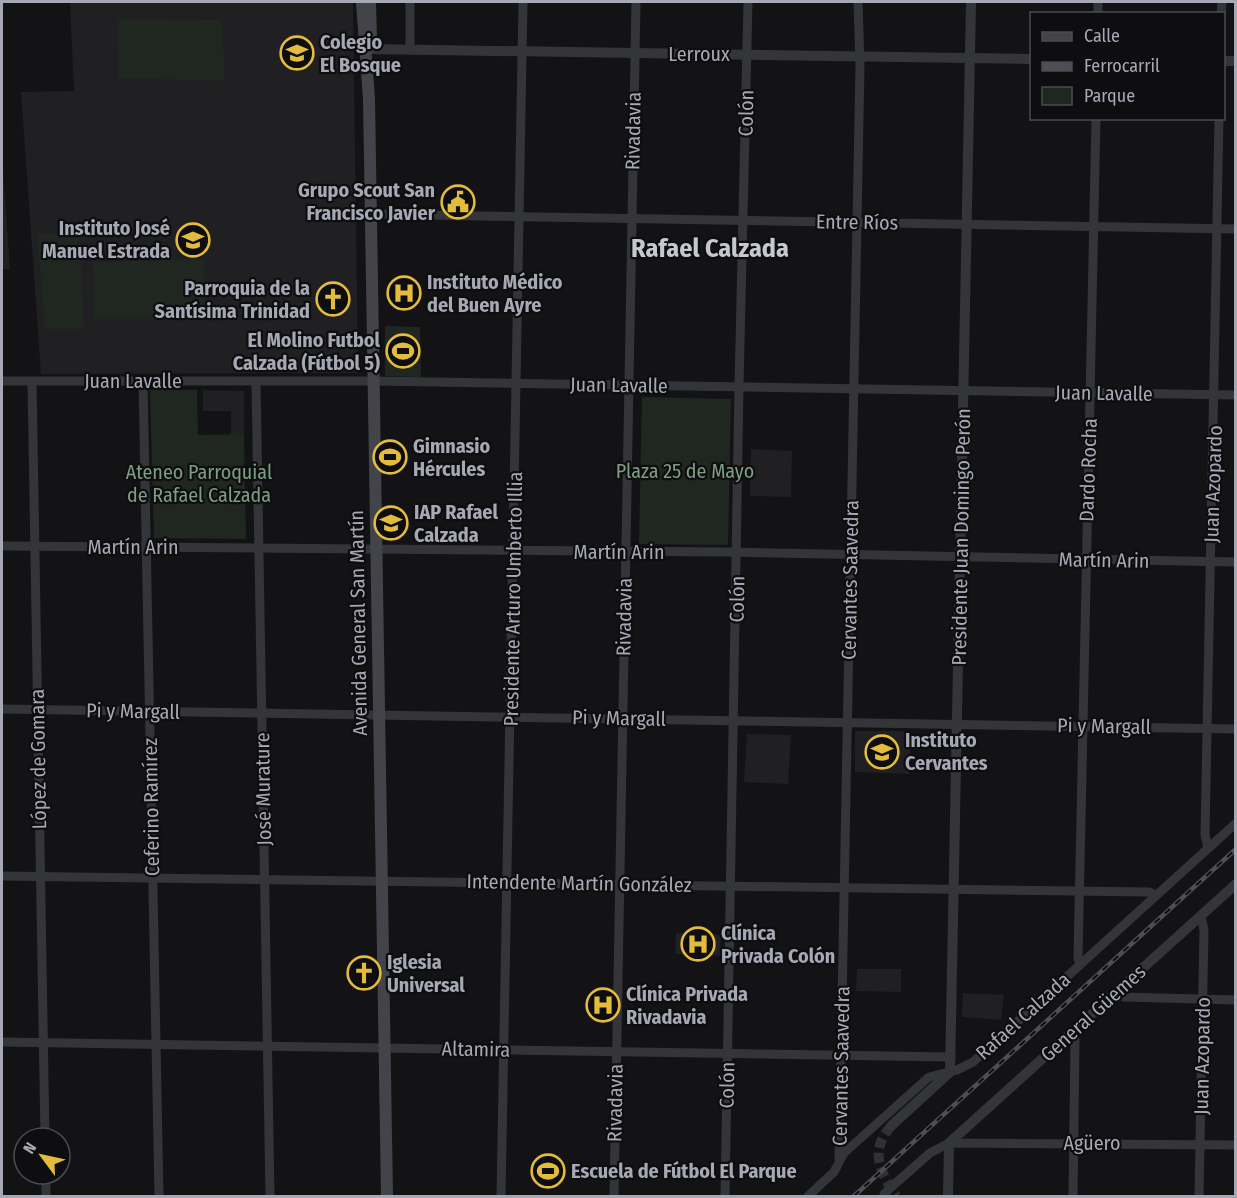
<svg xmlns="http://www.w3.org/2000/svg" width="1237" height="1198" viewBox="0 0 1237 1198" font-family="'Fira Sans Condensed',sans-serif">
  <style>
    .built { fill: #201f22 }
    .green { fill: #202721 }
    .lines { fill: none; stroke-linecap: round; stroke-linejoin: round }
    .tertiary-tunnel { stroke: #303135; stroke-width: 10; stroke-dasharray: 10 5; stroke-linecap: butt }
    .minor { stroke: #343539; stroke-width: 9 }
    .tertiary { stroke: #343539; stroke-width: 10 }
    .secondary { stroke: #434449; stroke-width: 12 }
    .rail-casing { stroke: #4e4f54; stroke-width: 4.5 }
    .rail { stroke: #0e0e10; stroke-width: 2; stroke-dasharray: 7; stroke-linecap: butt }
    .minor-bridge { stroke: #343539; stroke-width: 9 }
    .labels { text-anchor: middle; stroke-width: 4.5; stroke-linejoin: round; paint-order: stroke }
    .poi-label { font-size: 20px; font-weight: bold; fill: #a6a9b4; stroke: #0e0e10; text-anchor: start }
    .street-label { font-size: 20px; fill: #a6a9b4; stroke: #0e0e10 }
    .park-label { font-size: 20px; fill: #7e9e83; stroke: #0e0e10 }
    .district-label { font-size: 26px; font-weight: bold; fill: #c6c8d0; stroke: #0e0e10 }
  </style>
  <rect width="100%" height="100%" fill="#131315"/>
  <g class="built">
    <polygon points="70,2 353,2 358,373 41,374 21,92 74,91"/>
    <polygon points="2,157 10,269 2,269"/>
    <polygon points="203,390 244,391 244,434 231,434 231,411 203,411"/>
    <polygon points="751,449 792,451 791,497 750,496"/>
    <polygon points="855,731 910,731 910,774 855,772"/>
    <polygon points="747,734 791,735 788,784 744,782"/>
    <polygon points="676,933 721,935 720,956 675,954"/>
    <polygon points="857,969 901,969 901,992 856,991"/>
    <polygon points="963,993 1004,995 1001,1020 962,1017"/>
  </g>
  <g class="green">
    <polygon points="118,19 222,20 225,81 119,78"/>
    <polygon points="80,233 84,329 45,329 37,234"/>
    <polygon points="204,259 206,319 94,319 93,262"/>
    <polygon points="385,326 420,327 421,377 385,376"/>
    <polygon points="150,390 197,390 198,435 244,434 246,539 154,538"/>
    <polygon points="642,397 731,399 728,545 639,544"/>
  </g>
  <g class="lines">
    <path class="tertiary-tunnel" d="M891 1126C869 1151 880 1172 896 1196"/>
    <g class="minor">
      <polyline points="1098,14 1098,2"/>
      <polyline points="1221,14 1222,2"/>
      <polyline points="410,50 410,2"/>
      <polyline points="371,214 1236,229"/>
      <polyline points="2,381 374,381 1236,395"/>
      <polyline points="32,381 45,1138"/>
      <polyline points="143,381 159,1196"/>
      <polyline points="256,381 270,1196"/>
      <polyline points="2,546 727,552 1236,562"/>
      <polyline points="2,709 1236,729"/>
      <polyline points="1208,848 1205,835 1219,118"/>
      <polyline points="2,876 1149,892 1156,895"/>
      <polyline points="1080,964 1078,958 1096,118"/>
      <polyline points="1115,994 1124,997 1236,1000"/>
      <polyline points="1073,1031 1075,1040 1073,1196"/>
      <polyline points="2,1042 951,1057"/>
      <polyline points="839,1159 860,66 858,2"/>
      <polyline points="46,1174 46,1196"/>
      <polyline points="897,1182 930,1153 949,1143 1236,1145"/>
      <polyline points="501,1196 523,2"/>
      <polyline points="614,1196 636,2"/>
      <polyline points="725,1196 739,386 748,2"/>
      <polyline points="808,1196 834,1172 844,1153 929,1077 957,1070 973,1062 1236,823"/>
      <polyline points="1199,1196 1204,930 1201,916"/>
    </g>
    <g class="tertiary">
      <polyline points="367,49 1032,59"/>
      <polyline points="1224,61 1236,61"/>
      <polyline points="891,1126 950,1072 971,2"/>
      <polyline points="948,1196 949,1143 1236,884"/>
    </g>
    <g class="secondary">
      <polyline points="362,2 369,99 387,1196"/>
      <polyline points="367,49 371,40 370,2"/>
    </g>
    <g class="rail-casing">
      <polyline id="rail" points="854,1196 1236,849"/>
    </g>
    <use href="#rail" class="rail"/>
    <polyline class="minor-bridge" points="884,1194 897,1182"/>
  </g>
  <defs>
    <g id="school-ring" transform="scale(1.725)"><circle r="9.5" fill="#0e0e10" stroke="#e3bc3d" stroke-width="1.5"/><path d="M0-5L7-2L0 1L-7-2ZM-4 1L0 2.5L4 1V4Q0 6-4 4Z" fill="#e3bc3d"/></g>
    <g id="civic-ring" transform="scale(1.725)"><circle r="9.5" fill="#0e0e10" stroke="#e3bc3d" stroke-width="1.5"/><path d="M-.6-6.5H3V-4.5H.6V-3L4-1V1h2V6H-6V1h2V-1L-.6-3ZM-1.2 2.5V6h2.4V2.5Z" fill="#e3bc3d"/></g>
    <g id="hospital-ring" transform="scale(1.725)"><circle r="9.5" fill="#0e0e10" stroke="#e3bc3d" stroke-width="1.5"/><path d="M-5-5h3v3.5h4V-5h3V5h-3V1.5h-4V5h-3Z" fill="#e3bc3d"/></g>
    <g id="church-ring" transform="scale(1.725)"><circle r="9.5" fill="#0e0e10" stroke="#e3bc3d" stroke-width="1.5"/><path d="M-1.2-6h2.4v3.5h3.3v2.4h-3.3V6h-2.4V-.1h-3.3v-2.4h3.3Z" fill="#e3bc3d"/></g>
    <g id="stadium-ring" transform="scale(1.725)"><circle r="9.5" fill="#0e0e10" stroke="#e3bc3d" stroke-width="1.5"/><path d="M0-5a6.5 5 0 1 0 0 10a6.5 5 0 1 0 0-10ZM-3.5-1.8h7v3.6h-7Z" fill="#e3bc3d"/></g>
    <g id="university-ring" transform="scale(1.725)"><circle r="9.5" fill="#0e0e10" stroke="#e3bc3d" stroke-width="1.5"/><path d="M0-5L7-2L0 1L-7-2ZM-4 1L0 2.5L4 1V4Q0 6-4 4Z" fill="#e3bc3d"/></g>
  </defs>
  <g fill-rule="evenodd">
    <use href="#school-ring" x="297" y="53"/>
    <use href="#civic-ring" x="458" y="202"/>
    <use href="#school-ring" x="193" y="240"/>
    <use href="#hospital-ring" x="404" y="293"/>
    <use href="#church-ring" x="333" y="299"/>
    <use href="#stadium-ring" x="403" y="351"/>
    <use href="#stadium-ring" x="390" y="457"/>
    <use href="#university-ring" x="391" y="523"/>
    <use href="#school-ring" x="882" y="752"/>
    <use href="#hospital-ring" x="698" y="944"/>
    <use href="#church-ring" x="364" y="973"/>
    <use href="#hospital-ring" x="603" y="1005"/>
    <use href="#stadium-ring" x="548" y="1171"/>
  </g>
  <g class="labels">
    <g class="poi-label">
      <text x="320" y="49">Colegio<tspan x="320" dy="23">El Bosque</tspan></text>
      <text x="435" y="197" text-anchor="end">Grupo Scout San<tspan x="435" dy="23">Francisco Javier</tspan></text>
      <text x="170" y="235" text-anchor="end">Instituto José<tspan x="170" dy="23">Manuel Estrada</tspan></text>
      <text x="427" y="289">Instituto Médico<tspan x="427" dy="23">del Buen Ayre</tspan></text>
      <text x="310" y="295" text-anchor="end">Parroquia de la<tspan x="310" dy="23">Santísima Trinidad</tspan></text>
      <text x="380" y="347" text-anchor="end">El Molino Futbol<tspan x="380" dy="23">Calzada (Fútbol 5)</tspan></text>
      <text x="413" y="453">Gimnasio<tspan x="413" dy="23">Hércules</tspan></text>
      <text x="414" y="519">IAP Rafael<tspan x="414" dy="23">Calzada</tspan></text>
      <text x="905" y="747">Instituto<tspan x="905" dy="23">Cervantes</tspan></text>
      <text x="721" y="940">Clínica<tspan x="721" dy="23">Privada Colón</tspan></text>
      <text x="387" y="969">Iglesia<tspan x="387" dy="23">Universal</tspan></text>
      <text x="626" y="1001">Clínica Privada<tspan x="626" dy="23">Rivadavia</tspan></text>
      <text x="571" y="1178">Escuela de Fútbol El Parque</text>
    </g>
    <g class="street-label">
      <text x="699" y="61">Lerroux</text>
      <text transform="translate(746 113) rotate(-89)" y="7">Colón</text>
      <text transform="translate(633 131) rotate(-89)" y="7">Rivadavia</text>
      <text transform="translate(857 222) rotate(1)" y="7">Entre Ríos</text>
      <text x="133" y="388">Juan Lavalle</text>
      <text transform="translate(619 385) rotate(1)" y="7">Juan Lavalle</text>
      <text transform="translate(1104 393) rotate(1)" y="7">Juan Lavalle</text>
      <text transform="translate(1088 470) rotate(-88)" y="7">Dardo Rocha</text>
      <text transform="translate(1213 484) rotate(-88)" y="7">Juan Azopardo</text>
      <text transform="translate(961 537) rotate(-89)" y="7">Presidente Juan Domingo Perón</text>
      <text x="133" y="554">Martín Arin</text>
      <text x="619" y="559">Martín Arin</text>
      <text transform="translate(1104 560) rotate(1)" y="7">Martín Arin</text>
      <text transform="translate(850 580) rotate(-89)" y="7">Cervantes Saavedra</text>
      <text transform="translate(513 599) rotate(-89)" y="7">Presidente Arturo Umberto Illia</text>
      <text transform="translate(737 599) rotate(-89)" y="7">Colón</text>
      <text transform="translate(624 617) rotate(-89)" y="7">Rivadavia</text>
      <text transform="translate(358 623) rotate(-91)" y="7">Avenida General San Martín</text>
      <text transform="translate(133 711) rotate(1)" y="7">Pi y Margall</text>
      <text transform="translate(619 718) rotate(1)" y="7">Pi y Margall</text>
      <text transform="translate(1104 726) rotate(1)" y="7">Pi y Margall</text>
      <text transform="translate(38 759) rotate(-91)" y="7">López de Gomara</text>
      <text transform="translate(263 789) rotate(-91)" y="7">José Murature</text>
      <text transform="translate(151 807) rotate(-91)" y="7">Ceferino Ramírez</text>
      <text transform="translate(579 883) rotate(1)" y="7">Intendente Martín González</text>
      <text transform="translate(1093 1013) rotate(-42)" y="7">General Güemes</text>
      <text transform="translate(1023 1016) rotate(-42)" y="7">Rafael Calzada</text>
      <text transform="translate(476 1049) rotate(1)" y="7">Altamira</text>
      <text transform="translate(1202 1056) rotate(-89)" y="7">Juan Azopardo</text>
      <text transform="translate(841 1066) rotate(-89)" y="7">Cervantes Saavedra</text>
      <text transform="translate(727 1085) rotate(-89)" y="7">Colón</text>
      <text transform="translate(615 1103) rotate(-89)" y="7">Rivadavia</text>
      <text x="1092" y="1150">Agüero</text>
    </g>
    <g class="park-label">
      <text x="685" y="478">Plaza 25 de Mayo</text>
      <text x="199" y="479">Ateneo Parroquial<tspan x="199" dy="23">de Rafael Calzada</tspan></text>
    </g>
    <g class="district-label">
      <text x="710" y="257">Rafael Calzada</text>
    </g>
  </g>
  <rect width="1237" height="1198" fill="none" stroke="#a6a9b4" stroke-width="6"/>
  <rect x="1030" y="12" width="195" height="108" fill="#0e0e10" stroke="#4b4c52" stroke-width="1.5"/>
  <rect x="1042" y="32" width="30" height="9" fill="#434449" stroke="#4b4c52" stroke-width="1.5"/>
  <text x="1084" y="42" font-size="18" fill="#a6a9b4">Calle</text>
  <rect x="1042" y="62" width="30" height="9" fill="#4e4f54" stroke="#4b4c52" stroke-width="1.5"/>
  <text x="1084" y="72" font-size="18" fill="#a6a9b4">Ferrocarril</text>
  <rect x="1042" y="87" width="30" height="18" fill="#202721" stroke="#4b4c52" stroke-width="1.5"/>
  <text x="1084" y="102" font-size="18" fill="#a6a9b4">Parque</text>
  <g transform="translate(42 1156) rotate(303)"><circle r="28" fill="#0e0e10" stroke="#4b4c52" stroke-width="1.5"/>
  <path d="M0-4.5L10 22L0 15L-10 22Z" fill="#e3bc3d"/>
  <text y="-9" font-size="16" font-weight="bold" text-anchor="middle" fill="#a6a9b4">N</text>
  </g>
</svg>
